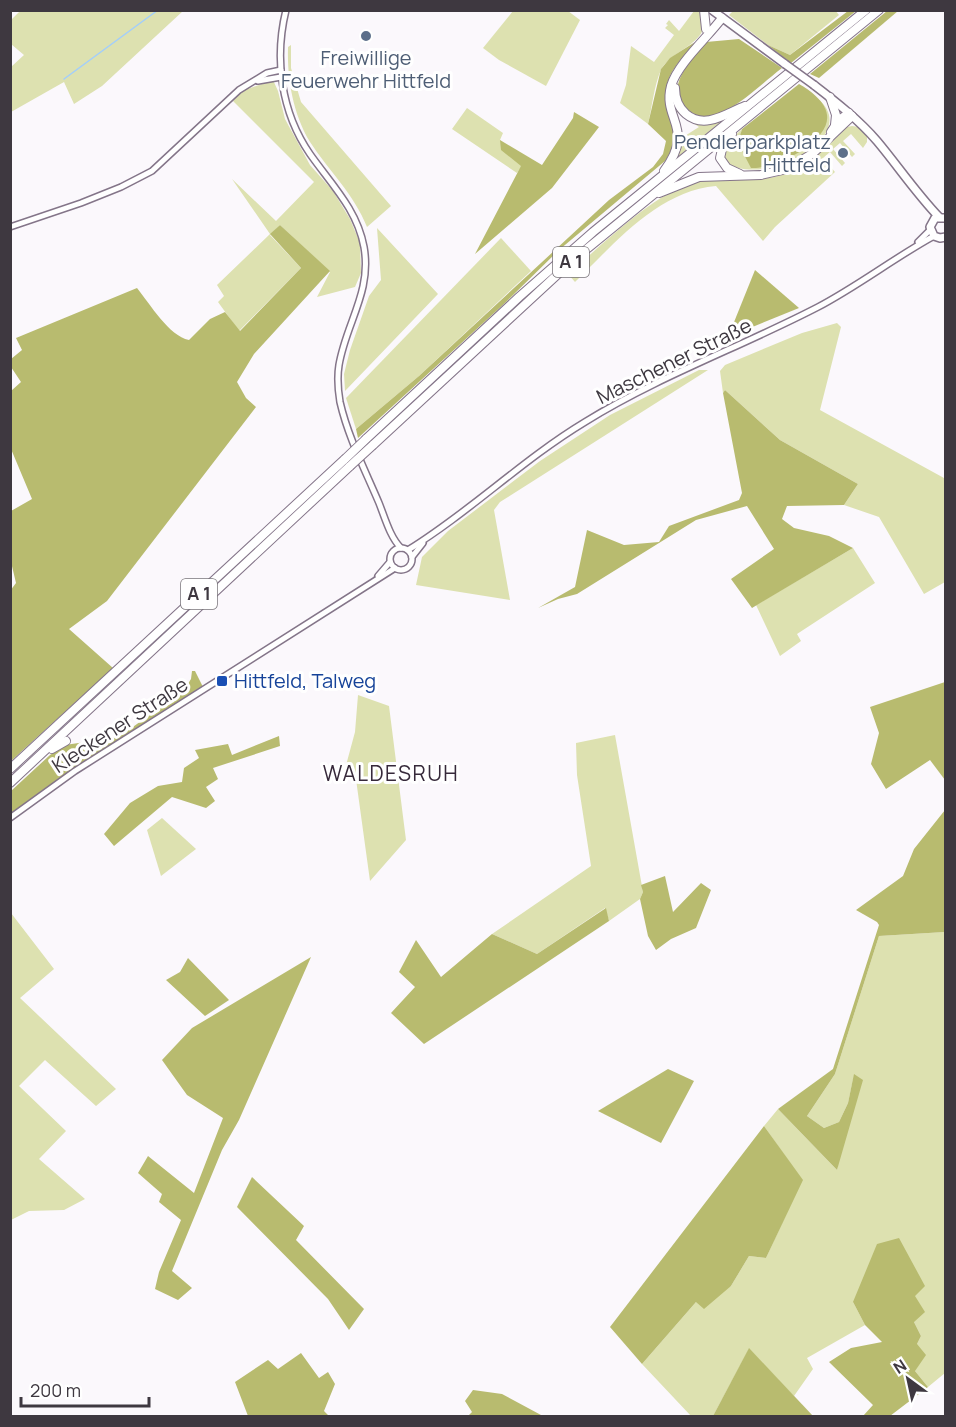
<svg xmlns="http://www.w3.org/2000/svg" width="956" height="1427" viewBox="0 0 956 1427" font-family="Manrope,sans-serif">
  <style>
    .green { fill: #dde1b0 }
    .forest { fill: #b8bb6f }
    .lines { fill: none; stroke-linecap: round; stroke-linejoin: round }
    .stream { stroke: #a2cefc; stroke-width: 1.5 }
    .minor-casing { stroke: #847589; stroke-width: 8 }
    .major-casing { stroke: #847589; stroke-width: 10 }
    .highway-casing { stroke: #847589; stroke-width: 10 }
    .minor { stroke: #fff; stroke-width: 5 }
    .major { stroke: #fff; stroke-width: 7 }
    .highway { stroke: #fff; stroke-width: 8 }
    .major-bridge-casing { stroke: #847589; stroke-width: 10; stroke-linecap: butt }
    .highway-bridge-casing { stroke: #847589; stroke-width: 10; stroke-linecap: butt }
    .major-bridge { stroke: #fff; stroke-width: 7 }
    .highway-bridge { stroke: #fff; stroke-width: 8 }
    .service-dot { fill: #5c6f8a; stroke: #fff; stroke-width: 2 }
    .transit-dot { fill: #1a4fb4; stroke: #fff; stroke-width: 2 }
    .labels { text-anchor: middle; stroke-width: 6; stroke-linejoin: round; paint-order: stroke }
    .shield { fill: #fff; stroke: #787479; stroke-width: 1.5 }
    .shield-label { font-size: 18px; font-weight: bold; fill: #3e3840 }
    .service-label { font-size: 20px; fill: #4e5e75; stroke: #fff }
    .street-label { font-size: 20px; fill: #3e3840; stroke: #fff }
    .transit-label { font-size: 20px; fill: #164399; stroke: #fff; text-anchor: start }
    .neighbourhood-label { font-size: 21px; letter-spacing: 1.5px; fill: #36293a; stroke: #fff }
  </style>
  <rect width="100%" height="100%" fill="#fbf8fc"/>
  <g class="green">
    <polygon points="21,10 183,10 183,11 102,86 74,104 64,82 11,112 11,67 24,55 11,44 11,20"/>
    <polygon points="734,10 835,10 839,15 790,55 768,45 729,15"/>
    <polygon points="513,11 568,11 580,20 546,86 499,60 483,48"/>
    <path d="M694 11H700C718 41 671 49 661 70 654 85 652 108 648 124L620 103 626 85 631 46 654 62 674 35 665 28 668 25 666 24 669 20 679 31Z"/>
    <path d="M291 45V68L301 102 391 206 367 227C354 194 329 171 310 142 293 114 287 79 288 47Z"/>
    <polygon points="273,80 278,91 285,119 310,165 333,191 350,219 360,243 361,273 355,287 317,297 330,272 280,225 270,235 301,268 239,331 218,302 224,296 217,285 270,234 232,179 276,221 314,182 233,101 242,91"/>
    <polygon points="672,91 691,119 728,116 674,160 680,139 699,127 674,110"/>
    <path d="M818 99C863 136 765 188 727 163 719 148 732 138 742 129L739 143 825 108Z"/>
    <polygon points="467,108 503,133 500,140 522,166 517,173 452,129"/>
    <path d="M852 126 859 127 867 136V142L863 148 851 134 843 141 855 154 852 157 840 143 833 149 845 163 842 166 830 152 823 158 835 172 775 227 763 241 716 186C658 191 614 244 575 282L568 274C601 246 653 194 694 182 712 176 730 180 749 180 795 179 817 157 847 127Z"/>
    <polygon points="377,228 438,294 345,391 344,374 350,350 369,296 381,280"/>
    <polygon points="501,238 531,271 419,376 356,429 346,398"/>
    <polygon points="837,323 841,327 820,410 944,478 945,478 945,582 924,594 879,517 844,505 858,484 780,440 725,390 723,393 720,371 725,365 802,333"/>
    <polygon points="699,370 708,370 500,502 494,510 510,600 416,585 422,557 448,531 540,461 610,415"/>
    <polygon points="853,548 875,583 797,634 801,641 780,656 756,605"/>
    <polygon points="358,695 389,706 406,840 370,881 355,772 345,769 355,732"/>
    <polygon points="615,735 643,892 640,899 609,921 605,908 537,954 492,934 591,866 577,775 576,743"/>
    <polygon points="162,818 196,849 161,876 147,830"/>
    <polygon points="11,913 54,969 20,998 116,1089 96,1106 45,1060 19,1086 66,1131 39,1159 85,1199 64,1210 29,1211 11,1220"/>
    <polygon points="945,932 945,1373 928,1387 915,1371 917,1344 921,1336 914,1322 853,1302 865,1325 807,1358 813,1369 794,1396 749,1349 713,1416 691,1416 642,1364 696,1302 731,1286 749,1256 766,1258 802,1180 764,1126 778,1109 837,1170 854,1075 848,1103 839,1122 824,1128 807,1116 835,1074 879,936"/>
  </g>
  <g class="forest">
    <polygon points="848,11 856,11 791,63 729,15 768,45 790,55"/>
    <polygon points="887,11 898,11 819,78 810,74"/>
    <path d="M739 39 782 68C761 84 738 108 713 116 704 119 695 116 687 109 662 88 692 60 706 42Z"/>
    <path d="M695 42C686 54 673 66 668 81 657 112 688 128 665 161L559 250 505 303 358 438 356 429 419 376 609 200 653 167 663 154 666 141 648 124 661 69 670 58Z"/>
    <path d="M799 84C810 90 826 102 827 115 831 141 774 170 751 168L738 143 742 129Z"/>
    <polygon points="574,112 599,127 552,188 475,254 521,166 501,150 500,140 542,165 573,118"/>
    <path d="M280 225 330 271 254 354 237 382 246 398 256 407 107 601 69 629 113 668 11 761 10 591 16 583 11 562V511L32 499 11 449V391L21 382 11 367V359L22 350 16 338 137 288C150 304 169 336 189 340L210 319 225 312 240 331 301 268 270 234Z"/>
    <polygon points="755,270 799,308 728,337"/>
    <polygon points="725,390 780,440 858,484 844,505 787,506 782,519 794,528 829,536 853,548 752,608 731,579 774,549 747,506 696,520 577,594 558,599 538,608 575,587 587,530 624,545 659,542 669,526 739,500 742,493 723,393"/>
    <polygon points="192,671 195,671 204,689 75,771 11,818 11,791 50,755 65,745 119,737 184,690 191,679"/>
    <polygon points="945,682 945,780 930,760 886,789 871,764 879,733 870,707"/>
    <polygon points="279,736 280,746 213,768 218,779 206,787 215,801 206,808 172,797 114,846 104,834 130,803 158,786 182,782 184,768 199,758 195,750 228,744 232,755"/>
    <polygon points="945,810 945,932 879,936 835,1074 807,1116 824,1128 839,1122 848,1103 854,1074 863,1080 837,1170 778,1109 833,1069 879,925 877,922 856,910 903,876 914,849"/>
    <polygon points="665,876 673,912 701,883 711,890 696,928 671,939 656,950 648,936 640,899 643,892 641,885"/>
    <polygon points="606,908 609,921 424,1044 391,1013 415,987 399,972 416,940 441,977 492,934 537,954"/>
    <polygon points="311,957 239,1120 222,1150 172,1271 192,1288 178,1300 155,1289 159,1272 181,1220 159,1202 162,1194 138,1173 148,1156 194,1193 223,1118 187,1095 162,1060 192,1028"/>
    <polygon points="188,958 229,1000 205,1016 166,980 180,972"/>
    <polygon points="668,1069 694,1081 661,1143 598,1111"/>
    <polygon points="764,1126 803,1180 766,1258 749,1256 731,1286 704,1309 696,1302 642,1364 610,1327"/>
    <polygon points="252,1177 304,1226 296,1240 364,1309 349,1330 328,1299 237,1207"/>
    <polygon points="899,1238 925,1286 915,1296 925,1312 914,1322 921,1336 917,1344 926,1355 915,1371 928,1387 890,1416 863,1416 873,1405 829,1362 851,1348 882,1342 865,1325 853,1302 877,1244"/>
    <polygon points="749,1348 813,1416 713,1416"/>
    <polygon points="301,1353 319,1378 328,1372 335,1384 324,1411 329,1416 248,1416 235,1382 268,1360 278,1369"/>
    <polygon points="473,1390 502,1394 541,1415 540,1416 468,1416 472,1412 465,1401"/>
  </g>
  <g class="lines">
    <polyline class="stream" points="64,79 158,10"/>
    <g class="minor-casing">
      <g id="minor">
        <path d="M286 10C274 59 281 112 310 154 331 184 357 209 364 247 372 292 346 323 339 365 337 377 338 390 340 402 348 437 365 470 379 503 385 518 390 537 401 548"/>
        <polyline points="258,81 281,77"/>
        <polyline points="10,227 81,203 121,187 152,171 239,90 267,73 281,70"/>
        <polyline points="918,242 930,230"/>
        <circle cx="401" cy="559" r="11"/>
        <path d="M408 550C470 512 522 460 585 422 659 376 741 347 818 307 858 286 894 258 934 236"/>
        <polyline points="412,557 423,543"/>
        <polyline points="378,576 390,562"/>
        <polyline points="10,818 75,771 395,568"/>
      </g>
    </g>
    <g class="major-casing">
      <g id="major">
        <polyline points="712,10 785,64"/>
        <path d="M814 85C836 102 859 120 877 141 898 166 916 193 939 217"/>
        <polyline points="946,218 935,218 930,227 934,236 940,238 946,237"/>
      </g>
    </g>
    <g class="highway-casing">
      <g id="highway">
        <polyline points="704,10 706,29"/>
        <path d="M675 88C675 98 678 107 686 114 705 130 727 113 745 106"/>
        <polyline points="830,97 836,115 835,125"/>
        <polyline points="831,132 839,120 849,113"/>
        <polyline points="732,134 723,145 720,158 727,168 740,174"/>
        <path d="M664 171C696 128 662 120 671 86 678 63 708 37 722 18"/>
        <polyline points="659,193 699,177 761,175 787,169 812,154 852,116"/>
        <polyline points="366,439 519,297 593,232 866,10"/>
        <polyline points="373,445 572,261 879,10"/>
        <polyline points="52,749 66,741"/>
        <polyline points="10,769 345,459"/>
        <polyline points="10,783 350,466"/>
      </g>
    </g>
    <use href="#minor" class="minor"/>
    <use href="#major" class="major"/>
    <use href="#highway" class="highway"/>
    <g class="major-bridge-casing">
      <polyline id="major-bridge" points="785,64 814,85"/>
    </g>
    <g class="highway-bridge-casing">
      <g id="highway-bridge">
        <polyline points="345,459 366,439"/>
        <polyline points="350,466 373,445"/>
      </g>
    </g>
    <use href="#major-bridge" class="major-bridge"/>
    <use href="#highway-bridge" class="highway-bridge"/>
  </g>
  <g class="service-dot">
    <circle cx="366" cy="36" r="6"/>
    <circle cx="843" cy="153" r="6"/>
  </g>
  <rect class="transit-dot" x="216" y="675" width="12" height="12" rx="3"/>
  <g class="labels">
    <g class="shield">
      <rect x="553" y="247" width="36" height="30" rx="4.5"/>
      <rect x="181" y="579" width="36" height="30" rx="4.5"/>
    </g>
    <g class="shield-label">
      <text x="571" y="268">A 1</text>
      <text x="199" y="600">A 1</text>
    </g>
    <g class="service-label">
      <text x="366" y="65">Freiwillige<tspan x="366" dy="23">Feuerwehr Hittfeld</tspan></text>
      <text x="831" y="149" text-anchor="end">Pendlerparkplatz<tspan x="831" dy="23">Hittfeld</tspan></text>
    </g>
    <g class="street-label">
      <text transform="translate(674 361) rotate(-26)" y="7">Maschener Straße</text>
      <text transform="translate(120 725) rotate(-33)" y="7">Kleckener Straße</text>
    </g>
    <g class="transit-label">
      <text x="234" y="688">Hittfeld, Talweg</text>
    </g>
    <g class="neighbourhood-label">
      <text x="391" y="781">WALDESRUH</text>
    </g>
  </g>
  <rect width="956" height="1427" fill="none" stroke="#3e3840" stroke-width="24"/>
  <g transform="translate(908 1379) rotate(327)" stroke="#ffffff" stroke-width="4.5" paint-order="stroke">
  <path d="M0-4.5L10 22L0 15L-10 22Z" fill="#3e3840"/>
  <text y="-9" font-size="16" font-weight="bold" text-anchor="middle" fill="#3e3840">N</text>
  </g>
  <path d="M21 1397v9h128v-9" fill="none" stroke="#3e3840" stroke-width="3"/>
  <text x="30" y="1397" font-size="18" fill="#3e3840" stroke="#ffffff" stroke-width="4.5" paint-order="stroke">200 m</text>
</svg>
